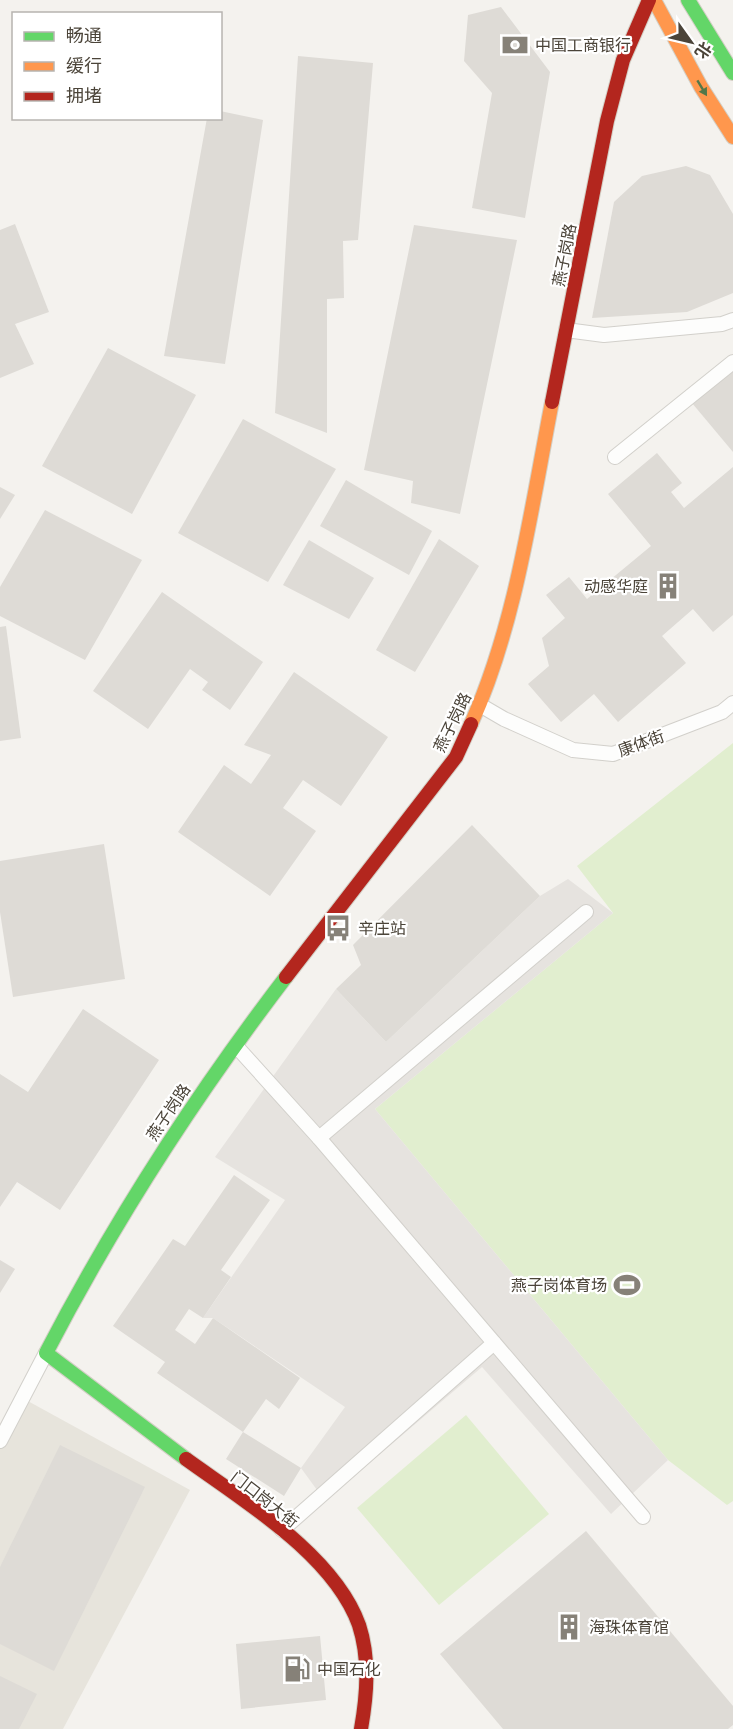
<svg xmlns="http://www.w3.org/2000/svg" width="733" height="1729" viewBox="0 0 733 1729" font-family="Quicksand,'Noto Sans SC',sans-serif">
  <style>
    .residential { fill: #e7e4dc }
    .green { fill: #e1eecf }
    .parking { fill: #e6e3df }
    .building { fill: #dedbd6 }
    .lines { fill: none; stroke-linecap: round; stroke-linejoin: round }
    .lane-casing { stroke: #d2d0cb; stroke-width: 16 }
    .fast-casing { stroke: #d3cfc5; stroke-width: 16 }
    .slow-casing { stroke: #d3cfc5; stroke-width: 16 }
    .jam-casing { stroke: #d3cfc5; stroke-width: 16 }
    .lane { stroke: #fdfdfc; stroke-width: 14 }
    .fast { stroke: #63d668; stroke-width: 14 }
    .slow { stroke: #ff974d; stroke-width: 14 }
    .jam { stroke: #b3261e; stroke-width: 14 }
    .oneway { fill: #537749 }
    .labels { text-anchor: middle; stroke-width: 4.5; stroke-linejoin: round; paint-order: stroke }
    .poi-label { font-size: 16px; fill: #4b4439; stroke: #fff; text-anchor: start }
    .street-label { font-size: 16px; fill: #4b4439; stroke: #fff }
  </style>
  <rect width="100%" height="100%" fill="#f4f2ee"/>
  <polygon class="residential" points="26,1400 190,1490 63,1729 0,1729 0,1448"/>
  <g class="green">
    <polygon points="733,743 733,1501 727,1505 668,1460 375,1109 613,913 577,866"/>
    <polygon points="466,1415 549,1514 439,1605 357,1508"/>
  </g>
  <polygon class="parking" points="568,879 613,913 375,1109 668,1460 611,1514 482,1367 325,1501 301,1468 345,1407 213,1318 203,1318 285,1200 215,1157 336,989 386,1042 540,896"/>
  <g class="building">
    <polygon points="501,7 550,72 525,218 472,208 492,93 464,61 468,15"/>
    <polygon points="298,56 373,63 358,240 343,241 344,298 327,299 327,433 275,413"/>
    <polygon points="220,111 263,120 225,364 164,356 207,118 220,118"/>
    <polygon points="686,166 710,175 733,214 733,293 687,312 592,318 614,202 642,176"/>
    <polygon points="15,224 49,312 15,324 34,364 0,378 0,230"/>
    <polygon points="414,225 517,240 460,514 411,503 413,481 364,470"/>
    <polygon points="108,348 196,395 132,514 42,466"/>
    <polygon points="733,369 733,452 692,403"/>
    <polygon points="243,419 336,469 268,582 178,533"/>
    <polygon points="657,453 682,483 671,492 684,508 733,467 733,615 713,632 693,609 662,636 686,663 618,722 594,694 561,722 528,684 549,666 542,638 565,618 546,595 569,577 587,599 651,546 608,494"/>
    <polygon points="346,480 432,531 409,575 320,526"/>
    <polygon points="0,487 15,495 0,519"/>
    <polygon points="45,510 142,560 85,660 0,616 0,587"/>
    <polygon points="439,539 479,566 415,672 376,650"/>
    <polygon points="309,540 374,578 349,619 283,585"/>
    <polygon points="162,592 263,662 230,710 202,690 208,682 190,669 148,729 93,691"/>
    <polygon points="6,626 21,738 0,741 0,627"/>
    <polygon points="294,672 388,737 341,806 303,780 283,808 316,831 270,896 178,832 224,765 251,784 271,755 244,745"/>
    <polygon points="472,825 540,896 386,1042 336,989 361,965 353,945"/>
    <polygon points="104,844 125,979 13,997 0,912 0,861"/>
    <polygon points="83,1009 159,1060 60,1210 17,1182 0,1207 0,1074 28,1092"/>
    <polygon points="234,1175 270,1200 221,1270 231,1277 203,1318 189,1309 175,1330 195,1344 213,1318 300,1378 279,1409 266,1399 243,1432 301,1468 284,1496 226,1459 243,1432 157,1373 165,1362 113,1326 173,1239 185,1246"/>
    <polygon points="0,1260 15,1269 0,1293"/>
    <polygon points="60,1445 145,1487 54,1671 0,1644 0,1567"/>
    <polygon points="586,1531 733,1706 733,1725 728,1729 503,1729 440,1654"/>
    <polygon points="320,1636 326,1700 241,1709 236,1644"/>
    <polygon points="0,1676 37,1694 19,1729 0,1729"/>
  </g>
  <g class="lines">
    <g class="lane-casing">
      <g id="lane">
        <polyline points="566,330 604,335 722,324 733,320"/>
        <polyline points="615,457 733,362"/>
        <polyline points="480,705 504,719 573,750 613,754 722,712 733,703"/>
        <polyline points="236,1046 319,1138 643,1517"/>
        <polyline points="319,1138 586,912"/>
        <polyline points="0,1441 46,1353"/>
        <polyline points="282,1530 494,1343"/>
      </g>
    </g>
    <g class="fast-casing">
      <g id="fast">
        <polyline points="688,0 733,73"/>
        <path d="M186 1459 46 1353C115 1220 195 1096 286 977"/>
      </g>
    </g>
    <g class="slow-casing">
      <g id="slow">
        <polyline points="654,0 701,87 733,137"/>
        <path d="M471 724C516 624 531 509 552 402"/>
      </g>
    </g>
    <g class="jam-casing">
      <g id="jam">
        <polyline points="552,402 607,121 623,60 649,0"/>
        <polyline points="286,977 456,757 471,724"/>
        <path d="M186 1459C244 1501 334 1555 359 1625 370 1659 367 1695 361 1729"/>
      </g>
    </g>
    <use href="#lane" class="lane"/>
    <use href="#fast" class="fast"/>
    <use href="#slow" class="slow"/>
    <use href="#jam" class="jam"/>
  </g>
  <defs><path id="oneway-solid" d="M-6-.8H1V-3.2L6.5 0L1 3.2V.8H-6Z" transform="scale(1.5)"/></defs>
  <use class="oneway" href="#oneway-solid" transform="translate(702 88) rotate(59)"/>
  <defs>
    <g id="bank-bare" transform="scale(2.07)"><path d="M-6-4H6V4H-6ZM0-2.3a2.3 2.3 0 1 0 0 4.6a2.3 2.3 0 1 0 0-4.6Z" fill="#868178" stroke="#fff" stroke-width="2.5" paint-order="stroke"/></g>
    <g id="building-bare" transform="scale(2.07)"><path d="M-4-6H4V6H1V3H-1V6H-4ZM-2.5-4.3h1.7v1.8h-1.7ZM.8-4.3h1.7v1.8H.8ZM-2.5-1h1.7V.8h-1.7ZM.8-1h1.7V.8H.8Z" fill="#868178" stroke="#fff" stroke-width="2.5" paint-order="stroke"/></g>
    <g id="bus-bare" transform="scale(2.07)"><path d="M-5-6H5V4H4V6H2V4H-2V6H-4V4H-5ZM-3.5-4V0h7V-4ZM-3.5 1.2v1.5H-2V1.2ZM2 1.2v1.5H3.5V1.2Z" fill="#868178" stroke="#fff" stroke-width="2.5" paint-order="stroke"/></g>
    <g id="stadium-bare" transform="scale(2.07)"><path d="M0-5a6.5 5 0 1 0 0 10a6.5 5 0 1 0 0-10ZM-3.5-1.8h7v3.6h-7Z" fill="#868178" stroke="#fff" stroke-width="2.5" paint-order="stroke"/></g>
    <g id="fuel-bare" transform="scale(2.07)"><path d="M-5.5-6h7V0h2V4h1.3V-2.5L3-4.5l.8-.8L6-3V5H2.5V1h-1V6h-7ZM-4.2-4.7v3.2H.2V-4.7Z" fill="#868178" stroke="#fff" stroke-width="2.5" paint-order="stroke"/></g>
  </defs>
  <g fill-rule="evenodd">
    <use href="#bank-bare" x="515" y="45"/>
    <use href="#building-bare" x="668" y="586"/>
    <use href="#bus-bare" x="338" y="928"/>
    <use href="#stadium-bare" x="627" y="1285"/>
    <use href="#building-bare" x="569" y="1627"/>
    <use href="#fuel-bare" x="297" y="1669"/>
  </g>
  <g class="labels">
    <g class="poi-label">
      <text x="535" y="51">中国工商银行</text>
      <text x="648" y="592" text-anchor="end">动感华庭</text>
      <text x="358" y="934">辛庄站</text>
      <text x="607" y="1291" text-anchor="end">燕子岗体育场</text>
      <text x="589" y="1633">海珠体育馆</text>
      <text x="317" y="1675">中国石化</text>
    </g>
    <g class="street-label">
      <text transform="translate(564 255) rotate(-79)" y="6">燕子岗路</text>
      <text transform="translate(452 722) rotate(-64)" y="6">燕子岗路</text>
      <text transform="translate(641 743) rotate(-20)" y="6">康体街</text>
      <text transform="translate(168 1112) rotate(-56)" y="6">燕子岗路</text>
      <text transform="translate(265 1499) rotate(38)" y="6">门口岗大街</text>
    </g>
  </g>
  <rect x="12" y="12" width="210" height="108" fill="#ffffff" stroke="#b7b4b0" stroke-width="1.5"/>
  <rect x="24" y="32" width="30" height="9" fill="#63d668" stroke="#b7b4b0" stroke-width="1.5"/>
  <text x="66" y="42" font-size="18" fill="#4b4439">畅通</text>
  <rect x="24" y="62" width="30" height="9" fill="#ff974d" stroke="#b7b4b0" stroke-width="1.5"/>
  <text x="66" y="72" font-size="18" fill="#4b4439">缓行</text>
  <rect x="24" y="92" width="30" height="9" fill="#b3261e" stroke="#b7b4b0" stroke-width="1.5"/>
  <text x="66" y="102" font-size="18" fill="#4b4439">拥堵</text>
  <g transform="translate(691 42) rotate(124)" stroke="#ffffff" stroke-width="4.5" paint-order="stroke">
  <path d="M0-4.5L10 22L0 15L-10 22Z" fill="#4b4439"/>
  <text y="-9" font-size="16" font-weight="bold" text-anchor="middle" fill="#4b4439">北</text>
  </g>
</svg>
